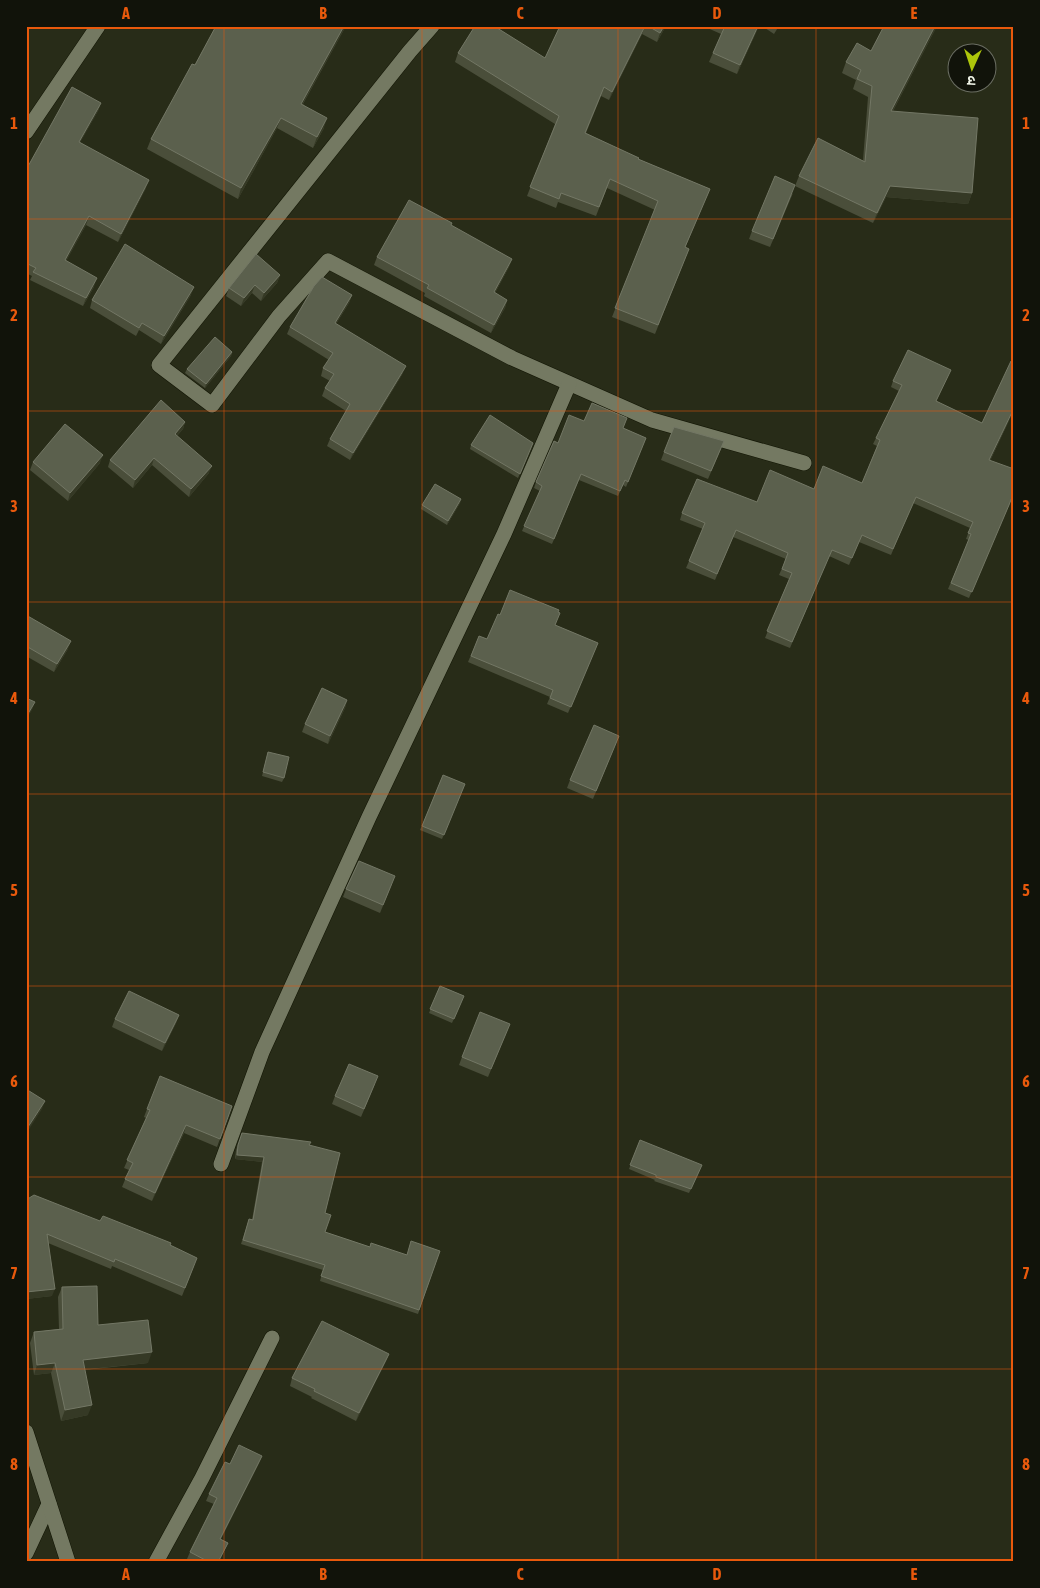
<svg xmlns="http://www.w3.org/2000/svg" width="1040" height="1588" viewBox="0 0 1040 1588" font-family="'Asap Condensed','Noto Sans Devanagari',sans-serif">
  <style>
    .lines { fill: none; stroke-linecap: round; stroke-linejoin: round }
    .minor-casing { stroke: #111403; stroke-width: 16 }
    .tertiary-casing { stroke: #111403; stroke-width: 16 }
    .minor { stroke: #747962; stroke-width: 15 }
    .tertiary { stroke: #747962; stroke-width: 15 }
    .wall { fill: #4a4e3a }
    .shaded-wall { fill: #353925 }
    .building { fill: #5b604d; stroke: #737765 }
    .grid { fill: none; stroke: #e8590c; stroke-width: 1; stroke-opacity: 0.55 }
    .neatline { fill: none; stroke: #e8590c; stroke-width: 2 }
    .grid-label { font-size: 16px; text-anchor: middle; font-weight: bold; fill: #e8590c }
  </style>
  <rect width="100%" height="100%" fill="#282c18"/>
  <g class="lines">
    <g class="minor-casing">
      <g id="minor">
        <polyline points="432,26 410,51 159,365 212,405 279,316 328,261 512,358 652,420 804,463"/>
        <polyline points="26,132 98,26"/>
        <polyline points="221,1164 262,1052 369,817 504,534 569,384"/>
        <polyline points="26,1553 49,1504"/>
        <polyline points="156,1562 202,1478 272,1338"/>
      </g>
    </g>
    <g class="tertiary-casing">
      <polyline id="tertiary" points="26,1432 68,1562"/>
    </g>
    <use href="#minor" class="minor"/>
    <use href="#tertiary" class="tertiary"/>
  </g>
  <g class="wall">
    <polygon points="216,26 346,26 303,104 324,128 313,148 277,128 238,199 147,149 151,139 195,65"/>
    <polygon points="560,26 666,26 657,42 642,34 609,100 601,96 586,133 638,159 710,189 685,248 689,249 655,334 612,317 655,210 607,188 596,216 558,202 556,208 527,196 555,124 455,62 458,53 545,58"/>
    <polygon points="703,26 759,26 737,74 709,62 721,34"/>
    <polygon points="762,26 779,26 774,34"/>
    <polygon points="937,26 893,111 972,193 968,204 886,197 873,223 795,186 799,176 863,160 868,97 853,89 856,80 842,73 846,62 871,51"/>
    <polygon points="101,103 98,111 80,142 146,188 118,242 86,225 66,261 94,287 83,306 30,280 32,276 26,273 26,170"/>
    <polygon points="793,193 770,247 749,239 752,231"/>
    <polygon points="451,226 512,259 509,267 495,293 507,300 505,308 491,333 424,296 425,293 374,265 377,257"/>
    <polygon points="280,275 277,283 261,301 252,293 241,306 226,296 229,288"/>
    <polygon points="191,295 161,344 139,330 136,336 90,308 92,300"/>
    <polygon points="352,295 349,303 336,324 403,373 350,460 327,446 330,439 346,411 322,396 325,388 330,381 321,376 323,368 329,360 287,334 290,327"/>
    <polygon points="232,352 231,356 205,388 185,373 187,369"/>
    <polygon points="1014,362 1014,410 990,461 1009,505 969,598 948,589 969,540 966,539 970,528 913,503 891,555 859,542 849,565 829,556 790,648 765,638 789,579 779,575 786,559 733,537 715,580 686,568 703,529 680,520 682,513 757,502 814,489 862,483 877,446 873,444 876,438 899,391 891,387 893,381 948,376 936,401 982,423"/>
    <polygon points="584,421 623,428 646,438 626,487 623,485 618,496 579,480 552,544 522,531 540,491 534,488 536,482 558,443"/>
    <polygon points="185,422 183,429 177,436 209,473 189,497 152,465 133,488 108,467 110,460"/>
    <polygon points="533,443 518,478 470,449 471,445"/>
    <polygon points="721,449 708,479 661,460 664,452"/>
    <polygon points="33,462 100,463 68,501 30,470"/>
    <polygon points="461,499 460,503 447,525 421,509 422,505"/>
    <polygon points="26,615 68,649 54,672 26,656"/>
    <polygon points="555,625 598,643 568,713 547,704 550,697 468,662 479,636 487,639"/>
    <polygon points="347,700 345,708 328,744 302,732 305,724"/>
    <polygon points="619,736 593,799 567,788 570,780"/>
    <polygon points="268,752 284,778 282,782 262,776"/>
    <polygon points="443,775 465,784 442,839 420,830"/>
    <polygon points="392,884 380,913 343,897 346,889"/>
    <polygon points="440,986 464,996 452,1023 429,1013"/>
    <polygon points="179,1015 176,1023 162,1051 112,1027 115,1019"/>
    <polygon points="510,1024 488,1077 459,1065 462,1057"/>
    <polygon points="375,1084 361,1117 332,1104 335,1096"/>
    <polygon points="232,1106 217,1147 184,1133 152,1201 122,1187 129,1170 124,1168 146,1118 144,1117 147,1109"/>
    <polygon points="242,1133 309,1145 325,1213 325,1232 370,1247 407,1255 440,1251 418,1314 320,1281 323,1270 241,1244 249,1219 252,1220 262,1162 235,1159 236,1150"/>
    <polygon points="640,1140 700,1169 689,1193 654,1181 655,1180 629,1169"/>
    <polygon points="26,1200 100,1221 170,1245 194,1266 182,1296 112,1266 111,1269 48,1243 52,1296 26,1299"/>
    <polygon points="62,1287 98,1325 148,1363 85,1370 88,1415 61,1421 51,1373 34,1375 30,1343 34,1332 59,1329 58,1297"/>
    <polygon points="389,1354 386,1361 356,1421 311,1398 312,1397 290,1386 292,1378"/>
    <polygon points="262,1456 259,1463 221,1539 228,1543 219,1562 193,1562 187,1559 190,1552 214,1504 206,1501 209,1494 230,1464"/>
  </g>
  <g class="shaded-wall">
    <polygon points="344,26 346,26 297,114 301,104"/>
    <polygon points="645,26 642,34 609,100 612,92"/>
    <polygon points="664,26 666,26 657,42 660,33"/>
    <polygon points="758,26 759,26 737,74 740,65"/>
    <polygon points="935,26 937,26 887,122 891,111"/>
    <polygon points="101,103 98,111 76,150 79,142"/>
    <polygon points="281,118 277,128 238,199 241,188"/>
    <polygon points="327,118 324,128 313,148 317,137"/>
    <polygon points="149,180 146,188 118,242 121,234"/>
    <polygon points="890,186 972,193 968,204 886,197 873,223 877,213"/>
    <polygon points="89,216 86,225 62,269 65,260"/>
    <polygon points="512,259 509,267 491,300 494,292"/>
    <polygon points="280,275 277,283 261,301 264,293"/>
    <polygon points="97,278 94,287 83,306 86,298"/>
    <polygon points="255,285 252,293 241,306 244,298"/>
    <polygon points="194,287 191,295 161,344 164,336"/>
    <polygon points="352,295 349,303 332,330 335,323"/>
    <polygon points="507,300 505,308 491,333 494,325"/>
    <polygon points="232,352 231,356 205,388 206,384"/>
    <polygon points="406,366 403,373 350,460 353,453"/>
    <polygon points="1014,408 1014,410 987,467 989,460"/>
    <polygon points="185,422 183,429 172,441 175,434"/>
    <polygon points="103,455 100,463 68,501 70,493"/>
    <polygon points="154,458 152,465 133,488 135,480"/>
    <polygon points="212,466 209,473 189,497 191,489"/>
    <polygon points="461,499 460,503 447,525 448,521"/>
    <polygon points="71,641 68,649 54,672 57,664"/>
    <polygon points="347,700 345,708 328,744 330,736"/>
    <polygon points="35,702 32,710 26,720 26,717"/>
    <polygon points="179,1015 176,1023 162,1051 165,1043"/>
    <polygon points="45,1101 42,1109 26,1134 26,1130"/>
    <polygon points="186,1125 184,1133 152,1201 155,1193"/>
    <polygon points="237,1155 264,1157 262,1162 235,1159"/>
    <polygon points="55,1289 52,1296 26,1299 26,1292"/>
    <polygon points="152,1352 148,1363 79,1370 83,1360"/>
    <polygon points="389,1354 386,1361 356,1421 359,1413"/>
    <polygon points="55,1363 51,1373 34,1375 37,1365"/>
    <polygon points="92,1405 88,1415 61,1421 65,1410"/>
    <polygon points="262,1456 259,1463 217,1546 220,1539"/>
    <polygon points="228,1543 219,1562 218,1562"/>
  </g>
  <g class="building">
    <polygon points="216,26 344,26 301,104 327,118 317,137 281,118 241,188 151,139 192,64 195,65"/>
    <polygon points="475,26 494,26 545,58 560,26 645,26 612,92 604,87 585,133 639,158 638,159 710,189 685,247 689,249 658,325 615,308 658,201 610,179 599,207 561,193 559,199 530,187 559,116 458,53"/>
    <polygon points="648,26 664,26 660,33"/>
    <polygon points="725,26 758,26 740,65 713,53"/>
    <polygon points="884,26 935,26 891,111 978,118 972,193 890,186 877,213 799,176 818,138 865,162 872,86 857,79 861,70 846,62 857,43 871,51"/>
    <polygon points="72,87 101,103 79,142 149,180 121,234 89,216 65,260 97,278 86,298 33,272 36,268 26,263 26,170"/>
    <polygon points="775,176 795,185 773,239 752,231"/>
    <polygon points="409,200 452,223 451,225 512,259 494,292 507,300 494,325 427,288 429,285 377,257"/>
    <polygon points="125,244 194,287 164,336 142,323 139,328 92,300"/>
    <polygon points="256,254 280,275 264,293 255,285 244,298 229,288"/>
    <polygon points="322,277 352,295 335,323 406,366 353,453 330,439 350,404 325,388 334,374 323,368 333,353 290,327 314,286"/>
    <polygon points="215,337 232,352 206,384 187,369"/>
    <polygon points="908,350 951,370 936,401 982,423 1011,361 1014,362 1014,408 989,460 1014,469 1014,492 1009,505 972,592 951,583 971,534 968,533 973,522 916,497 893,549 862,535 852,558 832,550 792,642 767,631 792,573 782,569 788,553 736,530 717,574 689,561 705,523 682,513 697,479 757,502 770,470 814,489 823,466 862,483 880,440 876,438 902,385 893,381"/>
    <polygon points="161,400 185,422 175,434 212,466 191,489 154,458 135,480 110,460"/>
    <polygon points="592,403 627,418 623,428 646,438 628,482 625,480 620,491 581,474 554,539 524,526 542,486 536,482 554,441 558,443 569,415 584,421"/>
    <polygon points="490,415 533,443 520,474 471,445"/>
    <polygon points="65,424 103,455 70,493 33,462"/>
    <polygon points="674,427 724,441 711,471 664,452"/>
    <polygon points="435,484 461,499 448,521 422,505"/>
    <polygon points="510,590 559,610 558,612 560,613 555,625 598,643 571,707 550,698 553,690 471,656 479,636 487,639 498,614 500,615"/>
    <polygon points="26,615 71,641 57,664 26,646"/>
    <polygon points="322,688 347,700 330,736 305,724"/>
    <polygon points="26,698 35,702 26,717"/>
    <polygon points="594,725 619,736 596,791 570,780"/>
    <polygon points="268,752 289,757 284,778 263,772"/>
    <polygon points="443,775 465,784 444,835 422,826"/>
    <polygon points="359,861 395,876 383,905 346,889"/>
    <polygon points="440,986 464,996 454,1019 430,1009"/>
    <polygon points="129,991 179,1015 165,1043 115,1019"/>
    <polygon points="480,1012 510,1024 491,1069 462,1057"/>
    <polygon points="349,1064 378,1076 364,1109 335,1096"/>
    <polygon points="160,1076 232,1106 220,1139 186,1125 155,1193 125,1179 133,1163 127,1160 150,1110 147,1109"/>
    <polygon points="26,1089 45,1101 26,1130"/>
    <polygon points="242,1133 311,1142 309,1145 340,1153 325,1213 331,1215 325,1232 370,1247 371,1243 407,1255 411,1241 440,1251 419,1310 321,1276 325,1265 243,1240 249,1219 253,1220 264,1157 237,1155 238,1145"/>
    <polygon points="640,1140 702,1165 691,1189 656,1177 656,1175 630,1165"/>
    <polygon points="34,1195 100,1221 103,1216 171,1243 170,1245 197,1258 185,1288 115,1259 114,1262 47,1234 55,1289 26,1292 26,1200"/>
    <polygon points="97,1286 98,1325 148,1320 152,1352 83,1360 92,1405 65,1410 55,1363 37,1365 34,1332 63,1329 62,1287"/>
    <polygon points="322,1321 389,1354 359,1413 314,1391 315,1389 292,1378"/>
    <polygon points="239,1445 262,1456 220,1539 228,1543 218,1562 209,1562 190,1552 217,1498 209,1494 225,1462 230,1464"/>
  </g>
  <path class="grid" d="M224 26V1562M422 26V1562M618 26V1562M816 26V1562M26 219H1014M26 411H1014M26 602H1014M26 794H1014M26 986H1014M26 1177H1014M26 1369H1014"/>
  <rect width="1040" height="1588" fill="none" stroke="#11130a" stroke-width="55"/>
  <g transform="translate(972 68) rotate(183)"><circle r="24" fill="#11130a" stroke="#6a6d62"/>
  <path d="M0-4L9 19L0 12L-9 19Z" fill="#aec60b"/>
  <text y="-8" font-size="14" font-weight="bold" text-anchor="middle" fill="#f0f4e7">उ</text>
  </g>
  <rect x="28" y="28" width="984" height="1532" class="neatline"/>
  <g class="grid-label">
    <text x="126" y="19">A</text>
    <text x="323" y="19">B</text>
    <text x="520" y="19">C</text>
    <text x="717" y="19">D</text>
    <text x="914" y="19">E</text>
    <text x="14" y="129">1</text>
    <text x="1026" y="129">1</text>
    <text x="14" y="321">2</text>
    <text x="1026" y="321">2</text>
    <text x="14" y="512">3</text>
    <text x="1026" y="512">3</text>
    <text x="14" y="704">4</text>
    <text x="1026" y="704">4</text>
    <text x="14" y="896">5</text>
    <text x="1026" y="896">5</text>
    <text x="14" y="1087">6</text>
    <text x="1026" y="1087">6</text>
    <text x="14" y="1279">7</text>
    <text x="1026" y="1279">7</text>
    <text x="14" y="1470">8</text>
    <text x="1026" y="1470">8</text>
    <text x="126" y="1580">A</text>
    <text x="323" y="1580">B</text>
    <text x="520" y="1580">C</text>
    <text x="717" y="1580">D</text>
    <text x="914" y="1580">E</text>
  </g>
</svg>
